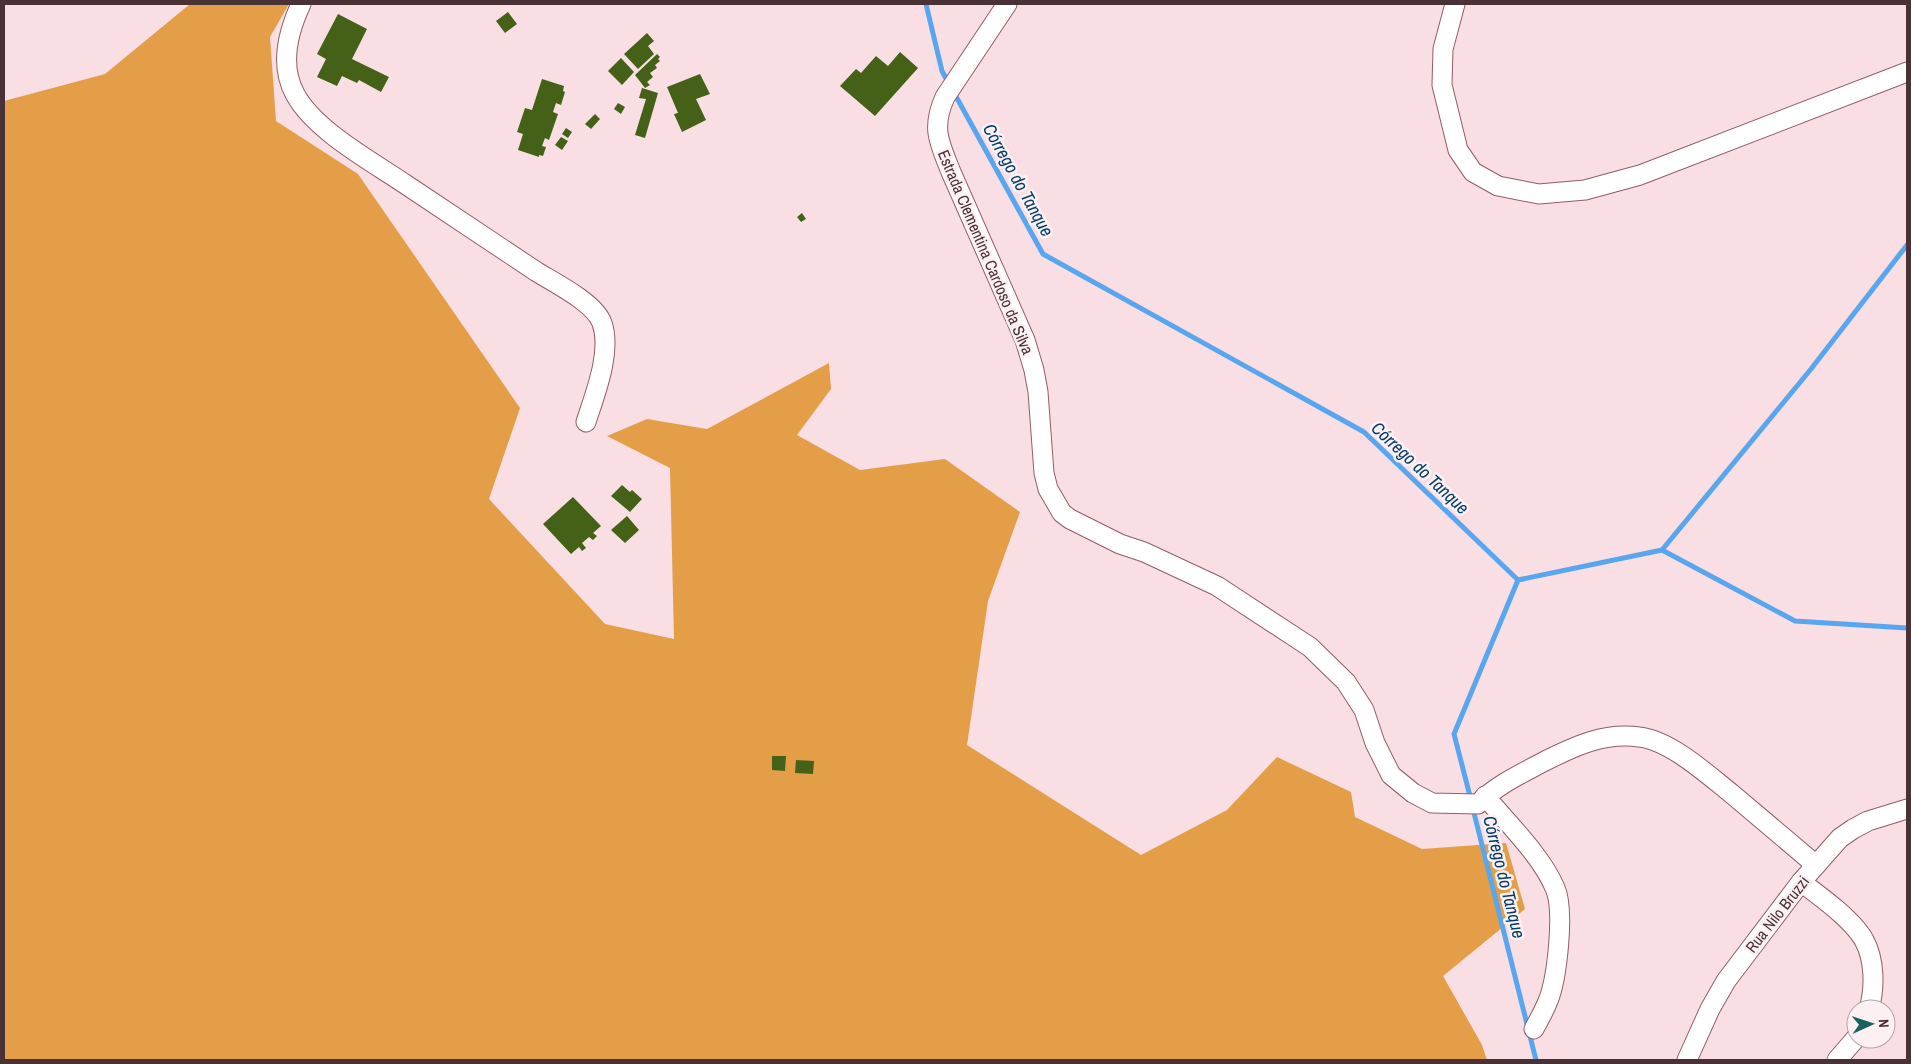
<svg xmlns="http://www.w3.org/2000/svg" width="1911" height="1064" viewBox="0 0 1911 1064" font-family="'Archivo Narrow',sans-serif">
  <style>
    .forest { fill: #e49e47 }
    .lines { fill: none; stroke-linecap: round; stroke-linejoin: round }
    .stream { stroke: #58a6ee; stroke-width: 5 }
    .building { fill: #446117 }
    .minor-casing { stroke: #935c66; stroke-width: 21 }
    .minor { stroke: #fff; stroke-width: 19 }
    .labels { text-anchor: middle; stroke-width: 5; stroke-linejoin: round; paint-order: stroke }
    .street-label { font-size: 16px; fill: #4a3135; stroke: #fdf0f2 }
    .water-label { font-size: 18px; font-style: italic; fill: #013e6c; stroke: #fdf0f2 }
  </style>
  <rect width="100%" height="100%" fill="#f9dfe3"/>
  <polygon class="forest" points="190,4 289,4 270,37 276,121 358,174 520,408 489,499 605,624 674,639 670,468 607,436 647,419 707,429 829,363 831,389 797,435 860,470 945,459 1020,512 988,601 967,745 1141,855 1227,810 1277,757 1351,792 1355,817 1422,849 1506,843 1525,909 1443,976 1482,1045 1487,1060 4,1060 4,101 105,74"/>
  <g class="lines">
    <g class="stream">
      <polyline points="926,4 942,71 949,84"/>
      <polyline points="953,91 1043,254 1364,432 1518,580 1454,734 1471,800"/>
      <polyline points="1662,550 1811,369 1907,245"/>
      <polyline points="1518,580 1662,550 1795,621 1907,628"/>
      <polyline points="1473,809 1536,1060"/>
    </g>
  </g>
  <g class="building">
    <polygon points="508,12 517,24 505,33 496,21"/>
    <polygon points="338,14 367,29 352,59 389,77 381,92 359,80 357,83 342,76 337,86 317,77 326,59 317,54"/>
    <polygon points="647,33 654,41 648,46 654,54 638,69 624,54"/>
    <polygon points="900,52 918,68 875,116 840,86 856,69 861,73 876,56 888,66"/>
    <polygon points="657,54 660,57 658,59 660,61 655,65 657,68 650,73 653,77 647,82 650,85 645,88 635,75"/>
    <polygon points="621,58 634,72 622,85 608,71"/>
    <polygon points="700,74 710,94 696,99 706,120 682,132 674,114 678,113 667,87"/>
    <polygon points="542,79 564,86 563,91 565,92 561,105 556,103 553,112 558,114 549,140 545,138 542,146 546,147 543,156 539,155 539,157 518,150 523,134 517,132 525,108 532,110"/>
    <polygon points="642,88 658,93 645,138 635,135 646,99 639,98"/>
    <polygon points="618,103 625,107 621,114 614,109"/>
    <polygon points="595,114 600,119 591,129 585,124"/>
    <polygon points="566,128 572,132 568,138 562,134"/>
    <polygon points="561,137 568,141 562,150 555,145"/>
    <polygon points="802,213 806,219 801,222 797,217"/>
    <polygon points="622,485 630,492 632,490 642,499 630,512 611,496"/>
    <polygon points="573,497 601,526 593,533 597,536 593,540 589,537 582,543 586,548 582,551 579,547 571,554 543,524"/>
    <polygon points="627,516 639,530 625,543 611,530"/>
    <polygon points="772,756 786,756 785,771 772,770"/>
    <polygon points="796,760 814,761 813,774 795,773"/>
  </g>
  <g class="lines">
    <g class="minor-casing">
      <g id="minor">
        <path d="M301 4C288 32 279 65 295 94 314 130 371 161 405 184 449 213 493 243 537 272 555 283 595 303 602 323 612 352 595 394 586 422"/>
        <path d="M1007 4 945 97C931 128 939 142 951 172L1025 340 1034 370 1038 392 1044 473 1048 489 1062 513 1070 519 1120 544 1144 552 1217 586 1310 647 1346 682 1364 710 1375 743 1391 775 1413 793 1432 803 1478 804C1496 785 1523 773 1545 761 1575 746 1605 732 1639 737 1670 740 1708 775 1732 794 1760 818 1788 841 1816 865"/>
        <polyline points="1455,4 1443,49 1442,85 1458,150 1473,172 1498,186 1539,194 1585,190 1640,175 1907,72"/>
        <path d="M1485 796C1508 824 1541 855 1555 888 1565 910 1557 979 1548 1001 1544 1011 1539 1020 1534 1029"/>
        <path d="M1801 882C1820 896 1853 920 1864 940 1875 960 1875 988 1869 1009"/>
        <polyline points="1687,1060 1710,1009 1726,981 1801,882 1840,838 1853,829 1868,821 1907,809"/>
        <polyline points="1837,1060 1856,1038"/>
      </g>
    </g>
    <use href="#minor" class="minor"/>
  </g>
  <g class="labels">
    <g class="street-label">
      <text transform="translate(986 252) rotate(67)" y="6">Estrada Clementina Cardoso da Silva</text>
      <text transform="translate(1777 914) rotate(-52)" y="6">Rua Nilo Bruzzi</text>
    </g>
    <g class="water-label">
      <text transform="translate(1018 180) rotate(61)" y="6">Córrego do Tanque</text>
      <text transform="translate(1420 468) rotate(43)" y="6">Córrego do Tanque</text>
      <text transform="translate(1504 877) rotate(76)" y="6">Córrego do Tanque</text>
    </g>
  </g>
  <rect width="1911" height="1064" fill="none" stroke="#4a3135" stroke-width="10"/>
  <g transform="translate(1871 1024) rotate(87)"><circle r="24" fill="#fdf0f2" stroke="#b5a4a6"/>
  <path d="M0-4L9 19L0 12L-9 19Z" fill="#17645f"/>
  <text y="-8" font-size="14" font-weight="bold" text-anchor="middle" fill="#4a3135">N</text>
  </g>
</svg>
